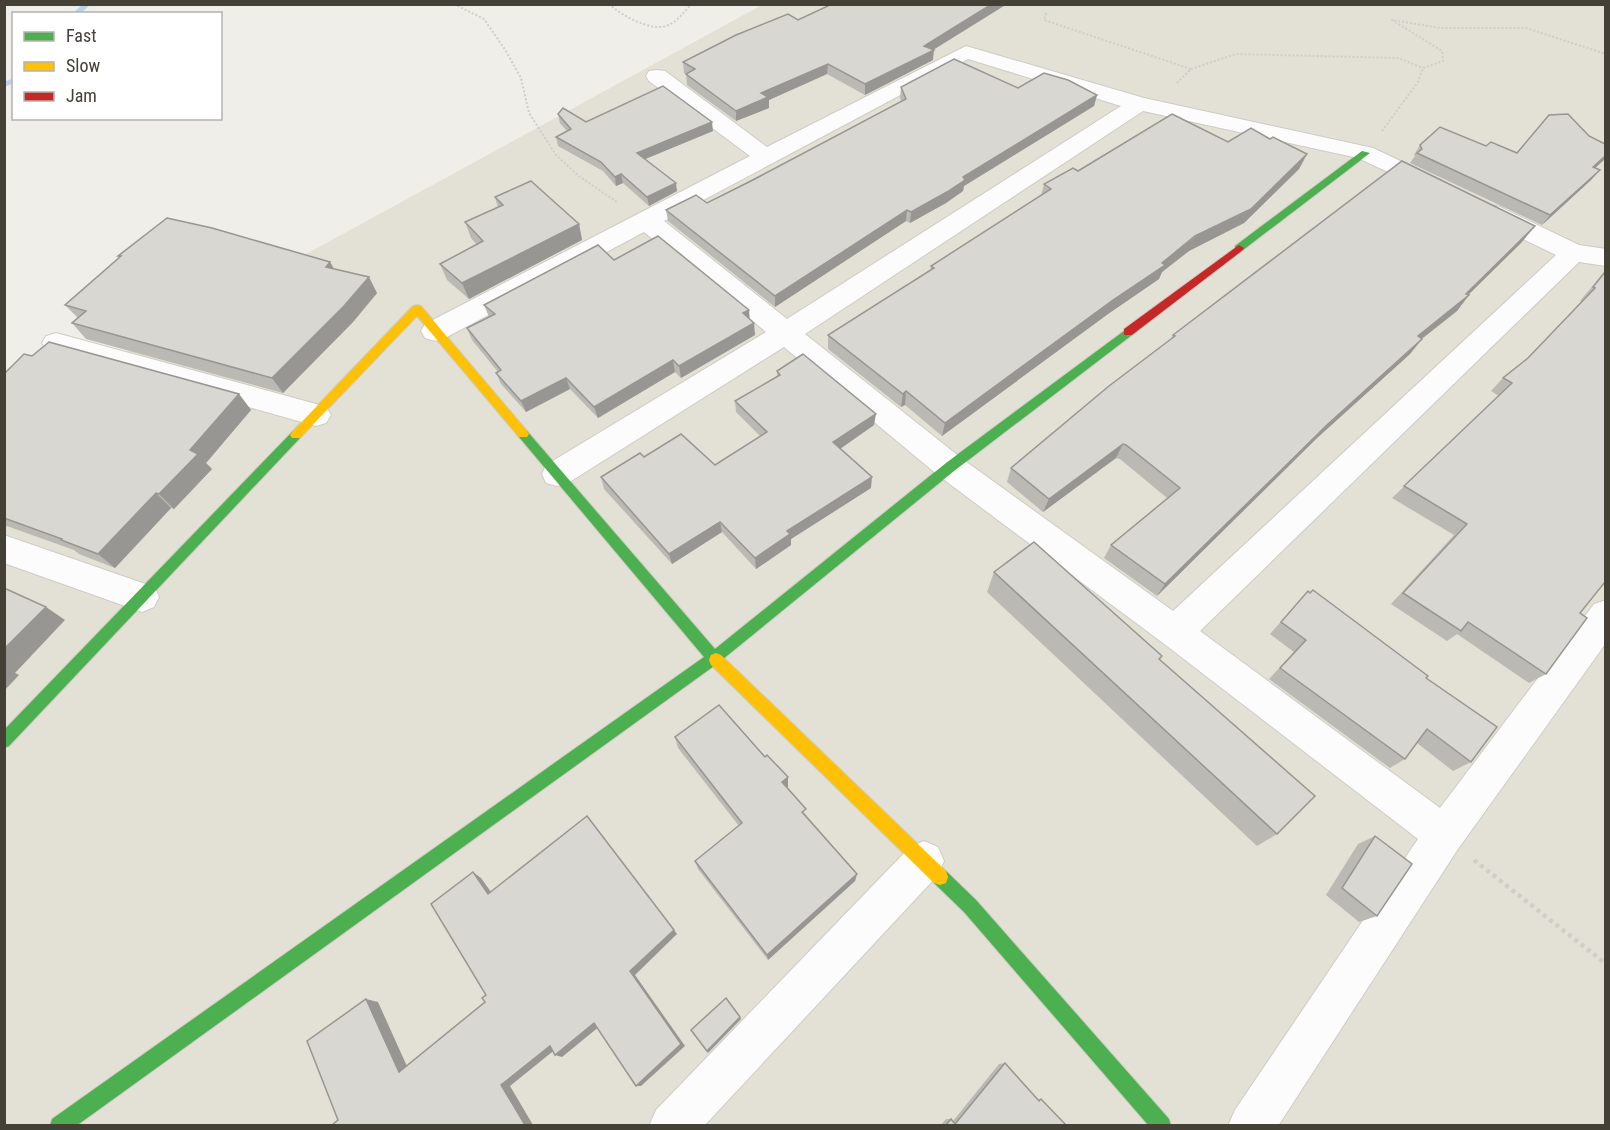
<svg xmlns="http://www.w3.org/2000/svg" width="1610" height="1130" viewBox="0 0 1610 1130" font-family="'Roboto Condensed',sans-serif">
  <style>
    .residential { fill: #e3e0d5 }
    .lines { fill: none; stroke-linecap: round; stroke-linejoin: round }
    .stream { fill: #bad0eb; fill-rule: evenodd }
    .street-casing { stroke: #cdccc6; stroke-width: 2 }
    .fast-casing { stroke: #ceccc0; stroke-width: 2 }
    .slow-casing { stroke: #ceccc0; stroke-width: 2 }
    .jam-casing { stroke: #ceccc0; stroke-width: 2 }
    .path-far1 { stroke: #d0ceca; stroke-width: 2; stroke-dasharray: 2 2; stroke-linecap: butt }
    .path { stroke: #d0ceca; stroke-width: 4.5; stroke-dasharray: 4 4; stroke-linecap: butt }
    .street { fill: #fdfcfc; fill-rule: evenodd }
    .fast { fill: #4caf50; fill-rule: evenodd }
    .slow { fill: #ffc107; fill-rule: evenodd }
    .jam { fill: #c62828; fill-rule: evenodd }
    .wall { fill: #bab9b4 }
    .shaded-wall { fill: #979692 }
    .building { fill: #d8d7d1; stroke: #979692; stroke-width: 1.5 }
  </style>
  <rect width="100%" height="100%" fill="#efeee8"/>
  <polygon class="residential" points="762,5 1605,5 1605,1125 5,1125 4,419"/>
  <g class="lines">
    <g class="stream">
      <polygon points="83,4 91,4 80,14 72,14"/>
      <polygon points="14,78 14,83 4,87 4,82"/>
    </g>
    <g class="street-casing">
      <g id="street">
        <path d="M966 46 1144 98 1373 148 1442 181 1445 186 1442 191 1433 193 1358 158 1143 111 805 334 961 458 1173 611 1556 255 1482 219 1479 213 1482 207 1491 205 1500 207 1579 245 1606 249V266L1579 262 1200 631 1440 808 1594 604 1606 600V643L1458 849 1278 1126H1228L1235 1110 1418 839 1163 643 939 476 784 347 568 483 557 486 546 483 542 474 546 465 766 332 644 232 445 338 435 341 425 338 421 331 425 324 750 156 649 81 646 76 649 71 657 70 665 71 767 147ZM968 59 1121 106 787 319 664 221Z"/>
        <polygon points="56,333 316,404 326,407 331,415 326,423 316,426 46,350 42,343 46,336"/>
        <polygon points="4,535 154,587 159,597 154,607 142,612 4,563"/>
        <polygon points="924,841 938,847 944,861 938,875 704,1126 649,1126 656,1110 910,847"/>
      </g>
    </g>
    <g class="fast-casing">
      <g id="fast">
        <polygon points="1362,151 1370,153 1243,250 1235,250 1235,246"/>
        <polygon points="1128,328 1132,329 1132,335 954,471 723,659 721,665 714,666 76,1126 50,1126 52,1119 704,657 519,437 517,434 519,431 527,431 715,649 946,463"/>
        <polygon points="296,430 300,432 302,435 300,438 9,746 4,748 4,730 292,432"/>
        <polygon points="940,869 946,871 976,900 1169,1119 1171,1126 1149,1126 964,912 934,883 932,877 934,871"/>
      </g>
    </g>
    <g class="slow-casing">
      <g id="slow">
        <polygon points="417,305 421,306 527,431 529,434 527,437 519,437 417,316 300,438 292,438 290,435 292,432 413,306"/>
        <polygon points="716,653 721,655 946,871 948,877 946,883 940,885 934,883 711,665 709,660 711,655"/>
      </g>
    </g>
    <g class="jam-casing">
      <polygon id="jam" points="1239,245 1244,248 1243,250 1132,335 1124,335 1124,329"/>
    </g>
    <g class="path-far1">
      <polyline points="454,4 484,19 506,51 521,78 529,113 556,155 580,177 617,202"/>
      <path d="M609 4C621 15 649 31 666 26 677 23 684 11 692 4"/>
      <polyline points="1046,13 1044,20 1191,69 1176,84"/>
      <polyline points="1191,69 1236,54 1398,58 1423,68"/>
      <polyline points="1382,131 1418,82 1423,68 1443,61 1442,51 1392,20 1440,28 1526,28 1606,54"/>
    </g>
    <polyline class="path" points="1474,860 1606,964"/>
    <use href="#street" class="street"/>
    <use href="#fast" class="fast"/>
    <use href="#slow" class="slow"/>
    <use href="#jam" class="jam"/>
  </g>
  <g class="wall">
    <polygon points="832,4 1007,4 933,50 933,60 865,95 827,74 769,100 769,108 736,121 687,85 686,74 684,73 683,62 798,20"/>
    <polygon points="901,87 1018,88 1097,95 1094,106 964,186 963,191 946,203 910,223 906,221 775,307 668,221 666,210 707,203 901,101 900,98"/>
    <polygon points="558,114 586,122 713,131 645,159 677,191 649,206 623,183 616,186 603,171 558,146 556,137 567,131 560,123"/>
    <polygon points="1270,139 1307,154 1299,169 1244,223 1189,251 1162,272 1159,279 1108,314 942,436 905,405 901,407 828,349 828,335 930,270 931,266 1041,196 1044,184 1078,171 1228,142"/>
    <polygon points="1420,145 1486,146 1517,153 1605,159 1595,168 1600,170 1591,180 1542,225 1410,163 1415,156 1414,155"/>
    <polygon points="495,197 579,224 582,240 469,299 447,280 440,264 477,245 471,238 465,222 498,208"/>
    <polygon points="1522,242 1468,295 1469,295 1457,311 1422,339 1410,354 1317,438 1157,596 1104,558 1111,545 1167,498 1120,459 1116,458 1043,512 1007,482 1011,468 1171,339 1173,335"/>
    <polygon points="118,256 330,262 334,269 377,293 353,322 283,393 86,339 72,323 78,318 65,305 120,257"/>
    <polygon points="614,260 750,319 755,335 681,378 675,372 598,418 570,389 526,412 501,384 496,373 498,372 472,340 467,328 489,317 484,305"/>
    <polygon points="1605,271 1605,582 1580,613 1546,674 1529,683 1457,634 1447,641 1391,604 1454,535 1392,498 1499,396 1491,391 1503,378 1528,358 1582,301 1580,301"/>
    <polygon points="777,371 874,425 840,448 871,488 791,539 791,545 756,569 722,532 672,564 604,489 601,477 644,457 715,465 760,436 736,412 735,401 777,377"/>
    <polygon points="4,374 239,394 251,410 206,463 212,469 174,509 171,508 115,568 79,554 74,550 4,525"/>
    <polygon points="994,572 1162,656 1160,659 1277,834 1257,846 987,592"/>
    <polygon points="1308,591 1426,678 1471,762 1453,771 1417,743 1405,759 1390,768 1269,679 1294,652 1270,634"/>
    <polygon points="675,737 765,757 788,777 788,787 787,788 806,815 857,874 855,881 768,960 698,869 695,861 739,826 678,748"/>
    <polygon points="1375,836 1377,916 1359,922 1326,895 1358,844"/>
    <polygon points="1005,1063 1038,1099 1041,1099 1066,1125 941,1125 946,1119 951,1119 953,1121 999,1064"/>
  </g>
  <g class="shaded-wall">
    <polygon points="992,4 1007,4 928,53 934,50 933,60 865,95 865,84 924,46"/>
    <polygon points="828,64 827,74 769,100 769,108 736,121 736,111 761,93"/>
    <polygon points="1097,95 1094,106 964,186 963,191 946,203 910,223 911,212 963,177"/>
    <polygon points="712,122 713,131 638,162 637,153"/>
    <polygon points="1307,154 1299,169 1244,223 1189,251 1162,272 1159,279 1108,314 942,436 945,423"/>
    <polygon points="1605,156 1605,159 1585,177 1593,167"/>
    <polygon points="1600,170 1591,180 1542,225 1550,215"/>
    <polygon points="621,174 623,183 616,186 615,177"/>
    <polygon points="676,183 677,191 649,206 647,197"/>
    <polygon points="907,210 906,221 775,307 775,296"/>
    <polygon points="579,224 582,240 469,299 462,283"/>
    <polygon points="1535,226 1522,242 1461,302 1469,295 1457,311 1406,351 1418,336 1466,294"/>
    <polygon points="330,262 339,278 326,267"/>
    <polygon points="369,277 377,293 353,322 283,393 272,378"/>
    <polygon points="749,310 750,322 743,313"/>
    <polygon points="754,323 755,335 681,378 679,366"/>
    <polygon points="1422,339 1410,354 1317,438 1157,596 1165,584 1328,424"/>
    <polygon points="673,360 675,372 598,418 594,407"/>
    <polygon points="566,378 570,389 526,412 521,401"/>
    <polygon points="906,391 905,405 901,407 903,394"/>
    <polygon points="239,394 251,410 206,463 212,469 174,509 159,494 190,450"/>
    <polygon points="876,414 874,425 833,454 833,442"/>
    <polygon points="1123,444 1116,458 1043,512 1049,499"/>
    <polygon points="872,477 871,488 791,539 791,545 756,569 755,558 787,531"/>
    <polygon points="156,493 171,508 115,568 98,554"/>
    <polygon points="720,522 722,532 672,564 669,554"/>
    <polygon points="46,607 65,620 15,673 19,675 4,691 4,649"/>
    <polygon points="788,777 788,787 783,791 782,782"/>
    <polygon points="473,872 481,878 496,899 488,894"/>
    <polygon points="857,874 855,881 768,960 767,955"/>
    <polygon points="674,930 677,934 635,975 685,1046 641,1086 636,1086 630,971"/>
    <polygon points="366,999 378,1002 410,1073 399,1072"/>
    <polygon points="740,1017 741,1019 708,1053 707,1051"/>
    <polygon points="594,1023 600,1026 562,1057 555,1055"/>
    <polygon points="550,1046 557,1048 510,1086 533,1125 525,1125 501,1085"/>
  </g>
  <g class="building">
    <polygon points="832,4 992,4 924,46 934,50 865,84 828,64 761,93 768,97 736,111 686,74 695,69 683,62 736,35 788,14 798,20"/>
    <polygon points="954,59 1018,88 1044,73 1068,80 1097,95 963,177 965,180 947,192 911,212 907,210 775,296 666,210 696,195 707,203 753,180 906,99 901,87"/>
    <polygon points="663,86 712,122 637,153 676,183 647,197 621,174 615,177 601,162 556,137 571,129 558,114 563,108 586,122"/>
    <polygon points="1172,114 1228,142 1251,128 1270,139 1273,137 1307,154 1251,209 1195,236 1162,263 1165,265 1113,300 945,423 906,391 903,394 828,335 934,268 931,266 1051,189 1044,184 1073,168 1078,171"/>
    <polygon points="1568,114 1589,136 1605,144 1605,156 1593,167 1600,170 1550,215 1417,153 1422,149 1420,145 1440,127 1486,146 1491,142 1517,153 1549,115"/>
    <polygon points="1402,161 1535,226 1466,294 1469,295 1418,336 1422,339 1328,424 1165,584 1111,545 1180,488 1126,445 1123,444 1049,499 1011,468 1109,386 1175,336 1173,335"/>
    <polygon points="531,181 579,224 462,283 440,264 483,241 465,222 503,205 495,197"/>
    <polygon points="167,218 212,228 330,262 326,267 369,277 344,306 272,378 72,323 86,311 65,305 121,256 118,256"/>
    <polygon points="658,236 749,310 743,313 754,323 679,366 673,360 594,407 566,378 521,401 496,373 501,370 467,328 495,314 484,305 598,245 614,260"/>
    <polygon points="1605,272 1605,582 1580,613 1587,618 1546,674 1468,622 1461,631 1403,593 1467,524 1404,486 1512,383 1503,378 1528,358 1595,288 1593,287"/>
    <polygon points="49,342 239,394 190,450 198,454 159,494 156,493 98,554 61,540 62,539 4,518 4,374 24,354 32,356"/>
    <polygon points="803,354 876,414 833,442 872,477 787,531 790,534 755,558 720,522 669,554 601,477 640,453 644,457 681,434 715,465 767,432 735,401 780,375 777,371"/>
    <polygon points="1034,542 1162,656 1159,659 1315,796 1277,834 994,572"/>
    <polygon points="4,588 46,607 4,649"/>
    <polygon points="1313,590 1428,676 1426,678 1497,727 1471,762 1427,729 1405,759 1280,668 1306,640 1281,622 1308,591 1310,593"/>
    <polygon points="719,705 765,757 767,755 788,777 782,782 806,809 802,812 857,874 767,955 695,861 742,823 675,737"/>
    <polygon points="587,816 674,930 630,971 681,1044 636,1086 594,1023 555,1055 550,1046 501,1085 525,1125 332,1125 338,1120 307,1041 366,999 399,1072 485,1002 482,998 486,995 431,904 473,872 488,894"/>
    <polygon points="1375,836 1412,864 1377,916 1342,888"/>
    <polygon points="726,998 740,1017 707,1051 691,1030"/>
    <polygon points="1005,1063 1039,1101 1041,1099 1066,1125 946,1125 951,1119 955,1124"/>
  </g>
  <rect width="1610" height="1130" fill="none" stroke="#444035" stroke-width="12"/>
  <rect x="12" y="12" width="210" height="108" fill="#ffffff" stroke="#b4b3ae" stroke-width="1.5"/>
  <rect x="24" y="32" width="30" height="9" fill="#4caf50" stroke="#b4b3ae" stroke-width="1.5"/>
  <text x="66" y="42" font-size="18" fill="#444035">Fast</text>
  <rect x="24" y="62" width="30" height="9" fill="#ffc107" stroke="#b4b3ae" stroke-width="1.5"/>
  <text x="66" y="72" font-size="18" fill="#444035">Slow</text>
  <rect x="24" y="92" width="30" height="9" fill="#c62828" stroke="#b4b3ae" stroke-width="1.5"/>
  <text x="66" y="102" font-size="18" fill="#444035">Jam</text>
</svg>
